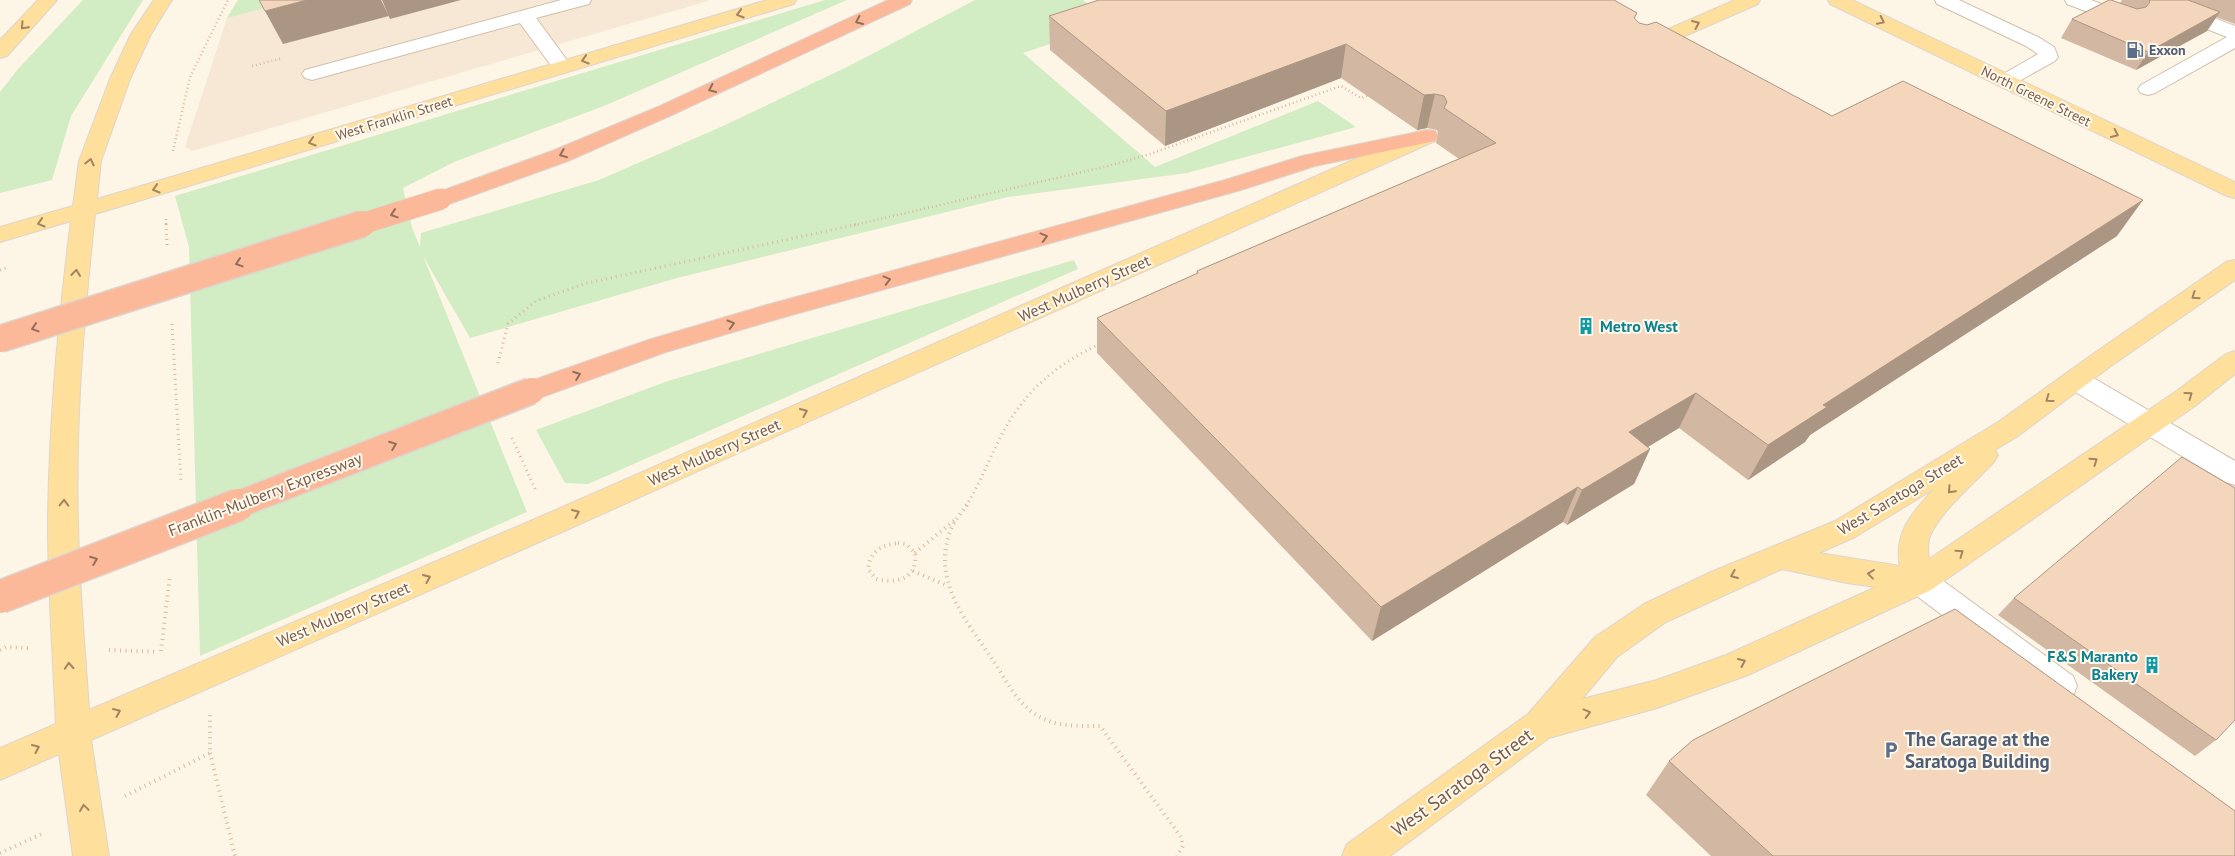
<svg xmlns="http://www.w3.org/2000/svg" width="2235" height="856" viewBox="0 0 2235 856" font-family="'PT Sans',sans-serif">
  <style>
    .residential { fill: #f6e8d4 }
    .green { fill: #d2ecc3 }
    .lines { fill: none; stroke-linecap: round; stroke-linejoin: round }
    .minor-casing { stroke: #d0beab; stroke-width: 2 }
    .major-casing { stroke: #dcd5d0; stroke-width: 2 }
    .highway-casing { stroke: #dcd5d0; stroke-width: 2 }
    .path-far2 { stroke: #dab99f; stroke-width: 2.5; stroke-dasharray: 1 3; stroke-linecap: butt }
    .path-far1 { stroke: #dab99f; stroke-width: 3; stroke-dasharray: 1 4; stroke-linecap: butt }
    .path { stroke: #dab99f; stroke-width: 4; stroke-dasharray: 1 4.5; stroke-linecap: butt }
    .minor { fill: #fff; fill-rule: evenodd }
    .major { fill: #ffdf9c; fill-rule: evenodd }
    .highway { fill: #fbb99a; fill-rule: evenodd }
    .highway-bridge-far2-casing { stroke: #dcd5d0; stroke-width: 22; stroke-linecap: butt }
    .highway-bridge-far1-casing { stroke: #dcd5d0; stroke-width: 29; stroke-linecap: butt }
    .highway-bridge-casing { stroke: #dcd5d0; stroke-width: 35; stroke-linecap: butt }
    .highway-bridge-far2 { stroke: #fbb99a; stroke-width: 21 }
    .highway-bridge-far1 { stroke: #fbb99a; stroke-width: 26 }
    .highway-bridge { stroke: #fbb99a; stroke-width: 32 }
    .wall { fill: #d2b8a2 }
    .shaded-wall { fill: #ab9684 }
    .building { fill: #f4d6bc; stroke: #ab9684 }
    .oneway { stroke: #a18462 }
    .oneway2 { stroke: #936f59 }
    .labels { text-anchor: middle; stroke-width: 4; stroke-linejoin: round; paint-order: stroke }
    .far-service-label { font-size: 14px; font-weight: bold; fill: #4e5e75; stroke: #fff9ee; text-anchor: start }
    .far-street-label { font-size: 14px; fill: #795d49; stroke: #fff9ee }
    .street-label { font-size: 16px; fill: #795d49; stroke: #fff9ee }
    .culture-label { font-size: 16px; font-weight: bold; fill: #0d838f; stroke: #fff9ee; text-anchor: start }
    .near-service-label { font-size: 19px; font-weight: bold; fill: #4e5e75; stroke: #fff9ee; text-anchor: start }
    .near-street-label { font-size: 19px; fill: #795d49; stroke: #fff9ee }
  </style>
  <rect width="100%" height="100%" fill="#fdf6e6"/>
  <polygon class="residential" points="238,0 711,0 192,151 185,147 227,18"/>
  <g class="green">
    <polygon points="83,0 143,0 71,116 52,180 0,193 0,92 18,69"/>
    <polygon points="238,0 295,0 227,18"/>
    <polygon points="825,0 847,0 604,106 454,162 403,188 412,228 420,247 421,233 599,180 723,126 849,66 975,0 1083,0 1113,23 1023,53 1155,167 1318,101 1356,127 1187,173 1008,197 677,278 470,338 423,256 527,512 200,656 189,247 175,196"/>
    <polygon points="1074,260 1078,269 588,484 565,483 536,430 668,381"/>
  </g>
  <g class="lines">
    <g class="minor-casing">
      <g id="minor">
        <polygon points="561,0 591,0 589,4 536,18 572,67 569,71 562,73 555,71 520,23 312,80 305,78 302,74 305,70"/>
        <polygon points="1935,0 1959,0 2040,38 2054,47 2058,57 2055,61 2012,85 2005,87 1998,85 1995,81 1998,77 2038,54 2026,46 1937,4"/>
        <polygon points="2065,0 2091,0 2133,16 2136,20 2133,24 2126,26 2119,24 2067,4"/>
        <polygon points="2142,0 2168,0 2235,26 2235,48 2155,93 2148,95 2141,93 2138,89 2141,85 2227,37 2144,4"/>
        <polygon points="2076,371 2085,373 2235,461 2235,485 2225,482 2067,387 2063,380 2067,373"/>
        <polygon points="1920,568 1931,572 2073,676 2077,686 2073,696 2061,700 2049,696 1909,590 1905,581 1909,572"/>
      </g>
    </g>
    <g class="major-casing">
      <g id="major">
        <polygon points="38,0 57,0 7,56 0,58 0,40"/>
        <path d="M154 0H172L151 34 130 79 101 161 97 199 767 0H796L794 4 95 214C84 317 75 421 78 524 79 586 85 648 89 710L542 516 1419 131 1427 130 1435 131 1438 136 1435 141 562 532 91 740 109 856H73L59 754 0 780V748L56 724C53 657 48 590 48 523 49 422 58 321 71 221L0 242V227L73 206 79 161 110 79 131 34Z"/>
        <polygon points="1735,0 1760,0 1758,4 1648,52 1641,54 1634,52 1631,48 1634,44"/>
        <polygon points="1828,0 1852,0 2235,182 2235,198 2227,196 1830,4"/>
        <path d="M2235 260V280L2111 366 2018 436 1995 450 1998 455 1994 462C1976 481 1939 513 1930 536 1927 543 1928 551 1929 559L2175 392 2226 354 2235 351V374L2195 406 1931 590 1748 675 1657 708 1549 738 1390 856H1342L1347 844 1528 714 1595 637 1644 604 1711 572 1835 521 1998 422 2093 354 2226 262ZM1934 489C1913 511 1893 534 1900 566L1819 553 1855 537ZM1782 569 1847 583 1876 587 1726 655 1657 680 1582 699 1617 657 1666 622Z"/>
      </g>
    </g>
    <g class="highway-casing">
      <g id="highway">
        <polygon points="888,0 912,0 910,4 674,114 568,161 449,204 441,206 433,204 430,199 433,194 552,151 660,106"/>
        <polygon points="1427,130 1435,131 1438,136 1435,141 1315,166 1241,190 781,318 666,352 531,401 522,398 518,391 522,384 648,340 763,306 1225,180 1302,156"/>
      </g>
    </g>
    <g class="path-far2">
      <polyline points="252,66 283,58"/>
      <polyline points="173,151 190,77 228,0"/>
      <polyline points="166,219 166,225"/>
      <polyline points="854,225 1108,166 1150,154 1341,86 1361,98 1369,95"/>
    </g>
    <g class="path-far1">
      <polyline points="166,224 167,245"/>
      <polyline points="0,270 9,267"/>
      <polyline points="172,324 181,482"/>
      <polyline points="498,363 508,324 536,301 587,283 859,224"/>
      <polyline points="512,438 536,491"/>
      <path d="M966 506C979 485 988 462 999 440 1021 395 1054 365 1100 344"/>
    </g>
    <g class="path">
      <path d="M967 505C962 512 956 519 952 527 929 580 967 621 994 662 1007 682 1018 705 1040 717 1058 727 1080 726 1100 726L1181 837 1183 846 1177 856"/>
      <path d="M898 543 906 544 915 553C918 579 897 584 876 579L868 569C870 551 881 545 898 543Z"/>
      <polyline points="915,553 955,520"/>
      <polyline points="913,571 948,586"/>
      <polyline points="0,650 6,647 28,648"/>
      <polyline points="109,650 158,652"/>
      <polyline points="161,651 170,575"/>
      <polyline points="210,753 235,856"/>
      <polyline points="125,796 210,753 210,715"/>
      <polyline points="0,853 44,833"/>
    </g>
    <use href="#minor" class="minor"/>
    <use href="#major" class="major"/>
    <use href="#highway" class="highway"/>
    <g class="highway-bridge-far2-casing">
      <polyline id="highway-bridge-far2" points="358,225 441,199"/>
    </g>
    <g class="highway-bridge-far1-casing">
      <g id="highway-bridge-far1">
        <polyline points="0,339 362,224"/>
        <polyline points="234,506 531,391"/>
      </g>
    </g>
    <g class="highway-bridge-casing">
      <polyline id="highway-bridge" points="0,597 238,505"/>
    </g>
    <use href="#highway-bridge-far2" class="highway-bridge-far2"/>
    <use href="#highway-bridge-far1" class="highway-bridge-far1"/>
    <use href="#highway-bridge" class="highway-bridge"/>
  </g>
  <g class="wall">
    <polygon points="2122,0 2235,0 2235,24 2216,17 2207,31 2136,70 2061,38 2072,19 2120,3"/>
    <polygon points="1616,1 1635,19 1639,23 1832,116 2117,236 1810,435 1805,442 1748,480 1679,428 1648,447 1650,449 1634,484 1567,525 1563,522 1372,641 1097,353 1097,318 1196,274 1197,271 1459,159 1436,143 1438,133 1437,130 1427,128 1417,130 1341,78 1165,146 1050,50 1049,16"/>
    <polygon points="2014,598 2216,740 2195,756 1998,615"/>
    <polygon points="1669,761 2235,856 1711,856 1646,795"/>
  </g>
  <g class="shaded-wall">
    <polygon points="307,0 381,0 389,16 283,44 265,11"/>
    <polygon points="382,0 461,0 390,19"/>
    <polygon points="2220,12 2207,31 2136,70 2148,52"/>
    <polygon points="1346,44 1341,78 1165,146 1166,111"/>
    <polygon points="1435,94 1427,128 1417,130 1424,95"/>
    <polygon points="2143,200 2117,236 1810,435 1805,442 1748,480 1768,445 1823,405"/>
    <polygon points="1696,393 1679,428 1613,468 1629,432"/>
    <polygon points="1650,449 1634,484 1567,525 1582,490"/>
    <polygon points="1578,487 1563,522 1372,641 1381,607"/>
  </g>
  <g class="building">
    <polygon points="259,0 307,0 265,11"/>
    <polygon points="1099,0 1614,0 1637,13 1634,18 1639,23 1647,25 1656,22 1832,116 1903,81 2143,200 1823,405 1827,407 1768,445 1696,393 1629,432 1650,449 1582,490 1578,487 1381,607 1097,318 1198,273 1197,271 1496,143 1444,108 1447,102 1444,96 1435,94 1424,95 1346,44 1166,111 1049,16"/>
    <polygon points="2109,0 2111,0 2137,9 2146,7 2150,2 2149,0 2188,0 2220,12 2148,52 2072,19"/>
    <polygon points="2182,457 2235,488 2235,720 2216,740 2014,598"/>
    <polygon points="1955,609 2235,811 2235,856 1773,856 1669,761 1693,740"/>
  </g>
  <defs><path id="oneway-chevron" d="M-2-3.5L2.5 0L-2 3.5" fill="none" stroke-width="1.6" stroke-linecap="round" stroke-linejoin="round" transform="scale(1.25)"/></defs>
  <g class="oneway">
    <use href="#oneway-chevron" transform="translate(740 14) rotate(163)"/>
    <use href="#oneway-chevron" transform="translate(1881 21) rotate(26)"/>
    <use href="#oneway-chevron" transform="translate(1696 24) rotate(-24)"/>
    <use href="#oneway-chevron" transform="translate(24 26) rotate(133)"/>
    <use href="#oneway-chevron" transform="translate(585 60) rotate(163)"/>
    <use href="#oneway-chevron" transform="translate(2115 134) rotate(25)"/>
    <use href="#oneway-chevron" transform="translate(312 142) rotate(163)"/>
    <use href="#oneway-chevron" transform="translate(90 162) rotate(-77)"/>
    <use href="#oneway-chevron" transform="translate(156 189) rotate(163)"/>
    <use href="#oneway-chevron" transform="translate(41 223) rotate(163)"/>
    <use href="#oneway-chevron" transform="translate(76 273) rotate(-84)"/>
    <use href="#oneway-chevron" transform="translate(2195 296) rotate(145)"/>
    <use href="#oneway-chevron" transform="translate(2189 395) rotate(-36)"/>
    <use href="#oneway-chevron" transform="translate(2049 399) rotate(144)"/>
    <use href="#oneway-chevron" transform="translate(804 412) rotate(-24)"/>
    <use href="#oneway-chevron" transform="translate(2094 461) rotate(-35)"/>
    <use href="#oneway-chevron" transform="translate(1951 490) rotate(133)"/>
    <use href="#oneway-chevron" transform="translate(64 503) rotate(-89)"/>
    <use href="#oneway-chevron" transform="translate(576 513) rotate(-24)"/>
    <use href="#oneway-chevron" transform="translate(1960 553) rotate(-35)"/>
    <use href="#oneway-chevron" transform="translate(1871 574) rotate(-173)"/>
    <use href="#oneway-chevron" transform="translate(1734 575) rotate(157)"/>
    <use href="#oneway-chevron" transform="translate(427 578) rotate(-23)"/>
    <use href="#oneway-chevron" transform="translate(1742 662) rotate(-24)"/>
    <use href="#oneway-chevron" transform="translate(69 666) rotate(-93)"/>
    <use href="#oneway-chevron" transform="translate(117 712) rotate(-24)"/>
    <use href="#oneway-chevron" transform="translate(1587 713) rotate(-15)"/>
    <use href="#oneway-chevron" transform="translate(36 748) rotate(-24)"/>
    <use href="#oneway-chevron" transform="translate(84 808) rotate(-98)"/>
  </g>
  <g class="oneway2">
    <use href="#oneway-chevron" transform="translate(859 21) rotate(155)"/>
    <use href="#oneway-chevron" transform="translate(712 89) rotate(155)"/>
    <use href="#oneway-chevron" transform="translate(563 154) rotate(158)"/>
    <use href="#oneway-chevron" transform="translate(394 214) rotate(162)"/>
    <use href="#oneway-chevron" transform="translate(1044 237) rotate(-15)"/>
    <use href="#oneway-chevron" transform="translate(239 263) rotate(162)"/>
    <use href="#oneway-chevron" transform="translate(887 280) rotate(-15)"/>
    <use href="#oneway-chevron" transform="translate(731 324) rotate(-16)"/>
    <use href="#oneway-chevron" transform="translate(35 328) rotate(162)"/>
    <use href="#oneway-chevron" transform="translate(577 375) rotate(-20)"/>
    <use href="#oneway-chevron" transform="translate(393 445) rotate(-21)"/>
    <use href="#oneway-chevron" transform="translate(94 560) rotate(-21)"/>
  </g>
  <defs>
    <g id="fuel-bare" transform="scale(1.35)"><path d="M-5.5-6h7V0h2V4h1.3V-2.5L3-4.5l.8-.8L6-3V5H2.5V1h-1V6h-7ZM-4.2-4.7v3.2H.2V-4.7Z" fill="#5c6f8a" stroke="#fff9ee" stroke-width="2.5" paint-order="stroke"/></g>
    <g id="building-bare" transform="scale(1.35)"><path d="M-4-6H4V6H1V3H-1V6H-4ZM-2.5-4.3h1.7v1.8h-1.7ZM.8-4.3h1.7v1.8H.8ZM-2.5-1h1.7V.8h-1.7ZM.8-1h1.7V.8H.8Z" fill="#0f9aa8" stroke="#fff9ee" stroke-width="2.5" paint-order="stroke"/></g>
    <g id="parking-bare" transform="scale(1.35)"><path d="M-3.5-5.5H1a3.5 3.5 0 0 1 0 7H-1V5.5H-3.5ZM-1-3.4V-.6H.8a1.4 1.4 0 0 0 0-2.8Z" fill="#5c6f8a" stroke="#fff9ee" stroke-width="2.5" paint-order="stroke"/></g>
  </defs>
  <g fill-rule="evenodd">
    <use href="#fuel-bare" x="2135" y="50"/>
    <use href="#building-bare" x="1586" y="326"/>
    <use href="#building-bare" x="2152" y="665"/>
    <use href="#parking-bare" x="1891" y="750"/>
  </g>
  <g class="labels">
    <g class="far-service-label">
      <text x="2149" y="55">Exxon</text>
    </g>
    <g class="far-street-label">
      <text transform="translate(2036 96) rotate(26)" y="5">North Greene Street</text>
      <text transform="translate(394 118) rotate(-17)" y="5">West Franklin Street</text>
    </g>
    <g class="street-label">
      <text transform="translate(1084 288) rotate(-24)" y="6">West Mulberry Street</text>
      <text transform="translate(714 452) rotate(-24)" y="6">West Mulberry Street</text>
      <text transform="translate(265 494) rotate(-21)" y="6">Franklin-Mulberry Expressway</text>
      <text transform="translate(1900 494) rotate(-31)" y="6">West Saratoga Street</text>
      <text transform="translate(343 614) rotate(-23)" y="6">West Mulberry Street</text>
    </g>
    <g class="culture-label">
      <text x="1600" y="332">Metro West</text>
      <text x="2138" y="662" text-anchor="end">F&amp;S Maranto<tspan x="2138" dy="18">Bakery</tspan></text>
    </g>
    <g class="near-service-label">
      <text x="1905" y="746">The Garage at the<tspan x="1905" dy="22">Saratoga Building</tspan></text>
    </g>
    <g class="near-street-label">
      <text transform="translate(1462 782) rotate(-36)" y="7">West Saratoga Street</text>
    </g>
  </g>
</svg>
